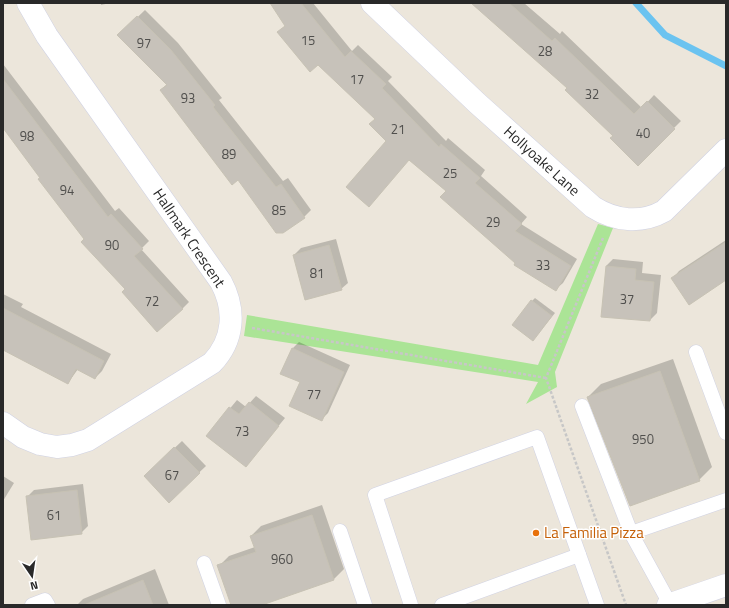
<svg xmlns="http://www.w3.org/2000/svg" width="729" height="608" viewBox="0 0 729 608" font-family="'Titillium Web',sans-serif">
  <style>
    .green { fill: #abe496 }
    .shadow { fill: #0003 }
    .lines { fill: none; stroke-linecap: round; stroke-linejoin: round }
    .stream { stroke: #6bc3f0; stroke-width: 7 }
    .building { fill: #c7c2ba; stroke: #c7c2b4 }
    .lane-casing { stroke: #d0d2e3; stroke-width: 15 }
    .street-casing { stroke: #d0d2e3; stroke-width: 23 }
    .secondary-casing { stroke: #d0d2e3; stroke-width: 23 }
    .path { stroke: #c7c7c7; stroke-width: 2.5; stroke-dasharray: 3 2; stroke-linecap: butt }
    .lane { stroke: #fff; stroke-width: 14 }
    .street { stroke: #fff; stroke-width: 22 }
    .secondary { stroke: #fff; stroke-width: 22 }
    .food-dot { fill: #e8710a; stroke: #fff; stroke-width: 1.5 }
    .labels { text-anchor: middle; stroke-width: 3; stroke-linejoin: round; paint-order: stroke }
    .number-label { font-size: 13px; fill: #504f4d }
    .street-label { font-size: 15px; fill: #292929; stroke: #fff }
    .food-label { font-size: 15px; fill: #c56008; stroke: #fff; text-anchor: start }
  </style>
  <rect width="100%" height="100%" fill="#ece6db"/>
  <polygon class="green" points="598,224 613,228 555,372 557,387 526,404 538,382 244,336 247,315 538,365"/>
  <g class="shadow">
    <polygon points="101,3 110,3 101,5"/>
    <polygon points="271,3 313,3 352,51 358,45 392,77 388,81 446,141 448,138 485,170 481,176 527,217 521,224 577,259 563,283 556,289 517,263 447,191 387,141 376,119 318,64 279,32 286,25"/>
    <polygon points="473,3 524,3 560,34 562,31 642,108 654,95 681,121 638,164 614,136 569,88"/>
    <polygon points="145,10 178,43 222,98 219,100 283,181 288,178 311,210 304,217 238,179 161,90 167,84 119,35"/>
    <polygon points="3,64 115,211 119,208 149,241 141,249 189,302 182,309 86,239 3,126"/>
    <polygon points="336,239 348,283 341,289 294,255 301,248"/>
    <polygon points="726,240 726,279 673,278 679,271"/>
    <polygon points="613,259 643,262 642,273 661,275 657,313 650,320 606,266"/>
    <polygon points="3,294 23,304 21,307 111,354 102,371 95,378 78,369 68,383 3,345"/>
    <polygon points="535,298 555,313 536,336 532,301"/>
    <polygon points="299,342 350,365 328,413 321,420 301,382 292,349"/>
    <polygon points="673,359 712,467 699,480 588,397 601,384"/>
    <polygon points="256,396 285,418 246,466 207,436 237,400 246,407"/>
    <polygon points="182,441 206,466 169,501 145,476"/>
    <polygon points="3,476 14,483 3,501"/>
    <polygon points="83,484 88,526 81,533 27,497 34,490"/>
    <polygon points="322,505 344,569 334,579 259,605 232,605 219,566 229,556 255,547 251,536 261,526"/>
    <polygon points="155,569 169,605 77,605 83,599"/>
  </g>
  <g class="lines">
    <polyline class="stream" points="636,3 665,35 726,66"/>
  </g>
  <g class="building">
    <polygon points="270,3 301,3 345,57 351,51 386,84 382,88 439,147 441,144 480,178 475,183 522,224 515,231 571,266 556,291 514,265 515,263 440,197 446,191 409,160 369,207 346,187 386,141 369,124 375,119 318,65 310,72 277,32 285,26"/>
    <polygon points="471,3 509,3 552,41 555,38 634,114 647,101 675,129 638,166 610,138 613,136 565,90 567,88"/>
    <polygon points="137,16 171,50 215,105 213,107 276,187 281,184 305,218 283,233 276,233 238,180 232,185 160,90 167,85 117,35"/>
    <polygon points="3,79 108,217 111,214 143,249 134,256 183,309 157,332 122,292 125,289 81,242 84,239 38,179 40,178 3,128"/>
    <polygon points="726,242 726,280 689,305 671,278"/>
    <polygon points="329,245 342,290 305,300 293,255"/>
    <polygon points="606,266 636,269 635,280 654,282 650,321 601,317"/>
    <polygon points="531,300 552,316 533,341 512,325"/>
    <polygon points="3,308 104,361 95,379 76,369 68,384 3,350"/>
    <polygon points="292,348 344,372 322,421 289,406 300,382 280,374"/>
    <polygon points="660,371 700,481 630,506 587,397"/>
    <polygon points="249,402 279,426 246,467 206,436 229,407 239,414"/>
    <polygon points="174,447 200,473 169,503 144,476"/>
    <polygon points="77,490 82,534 31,540 26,496"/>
    <polygon points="312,515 334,580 262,605 231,605 217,565 256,552 250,536"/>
    <polygon points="143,580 153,605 84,605"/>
  </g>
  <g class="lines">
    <g class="lane-casing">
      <g id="lane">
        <polyline points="696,352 726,433"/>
        <polyline points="582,406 631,533"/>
        <polyline points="340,531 365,605"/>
        <polyline points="204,563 219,605"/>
        <polyline points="670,604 631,533 726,500"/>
        <polyline points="32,605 45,600 48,605"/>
        <polyline points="411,605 375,495 537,437 597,605"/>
        <polyline points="442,605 579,555"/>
      </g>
    </g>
    <g class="street-casing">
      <g id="street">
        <path id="s1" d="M372 3 477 103 593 207C615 221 641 224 664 211L726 150"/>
        <path d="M3 423 23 437 40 444 57 447 72 445 88 440 212 363C234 340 236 310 221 282L47 36 28 3"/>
      </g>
    </g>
    <g class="secondary-casing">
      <polyline id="secondary" points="668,605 726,585"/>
    </g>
    <g class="path">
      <polyline points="603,238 546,378 626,605"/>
      <polyline points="252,328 546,378"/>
    </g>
    <use href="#lane" class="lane"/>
    <use href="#street" class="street"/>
    <use href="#secondary" class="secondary"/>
  </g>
  <circle class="food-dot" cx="536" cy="533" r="4"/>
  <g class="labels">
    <g class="number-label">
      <text x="308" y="45">15</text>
      <text x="144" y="48">97</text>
      <text x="545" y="56">28</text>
      <text x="357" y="84">17</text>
      <text x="592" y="99">32</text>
      <text x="188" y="103">93</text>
      <text x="398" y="134">21</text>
      <text x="643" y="138">40</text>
      <text x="27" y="141">98</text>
      <text x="229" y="159">89</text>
      <text x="450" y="178">25</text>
      <text x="67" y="195">94</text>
      <text x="279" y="215">85</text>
      <text x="493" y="227">29</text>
      <text x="112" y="250">90</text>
      <text x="543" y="270">33</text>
      <text x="317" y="278">81</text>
      <text x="627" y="304">37</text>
      <text x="152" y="306">72</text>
      <text x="314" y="399">77</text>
      <text x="242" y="436">73</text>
      <text x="643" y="444">950</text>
      <text x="172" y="480">67</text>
      <text x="54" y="520">61</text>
      <text x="282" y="564">960</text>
    </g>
    <g class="street-label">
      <text dy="5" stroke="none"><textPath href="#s1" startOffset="232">Hollyoake Lane</textPath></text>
      <text transform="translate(189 238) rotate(56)" y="5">Hallmark Crescent</text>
    </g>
    <g class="food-label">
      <text x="544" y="538">La Familia Pizza</text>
    </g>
  </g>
  <rect width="729" height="608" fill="none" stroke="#292929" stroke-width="8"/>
  <g transform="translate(32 576) rotate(167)" stroke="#ffffff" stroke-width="3" paint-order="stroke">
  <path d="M0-3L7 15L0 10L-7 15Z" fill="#292929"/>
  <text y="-6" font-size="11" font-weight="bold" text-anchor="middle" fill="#292929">N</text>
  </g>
</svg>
